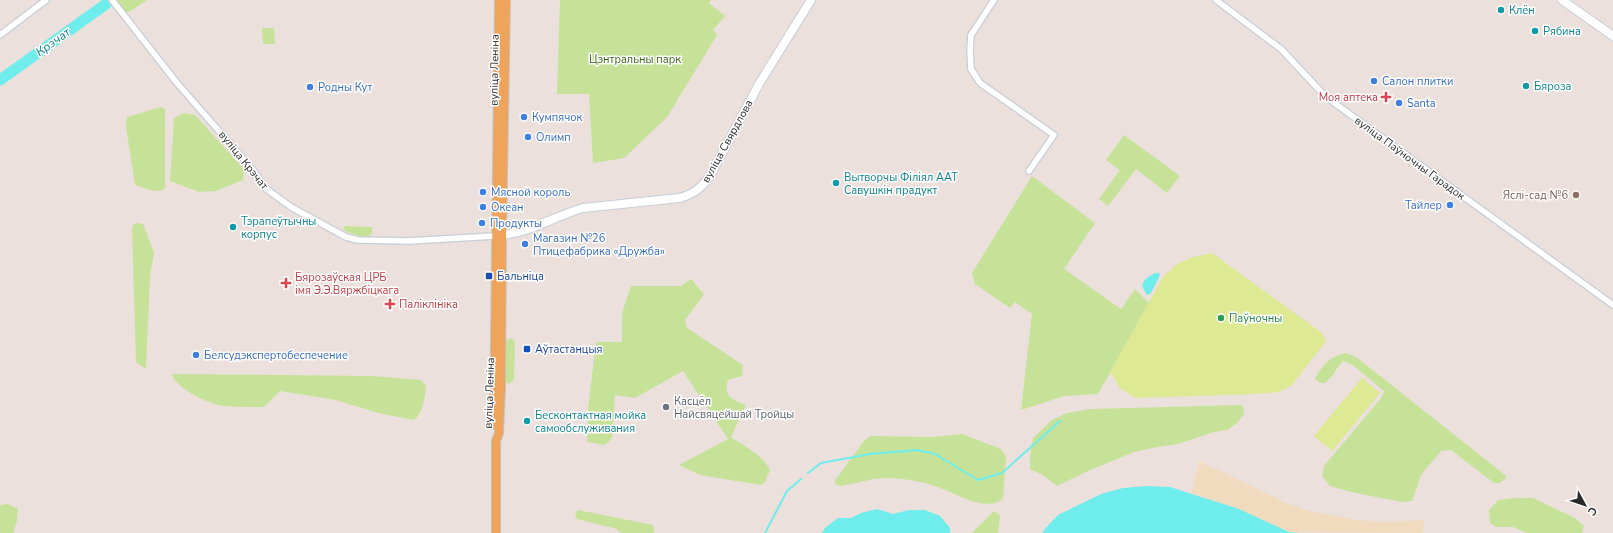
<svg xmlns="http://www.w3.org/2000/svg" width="1613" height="533" viewBox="0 0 1613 533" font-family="'Nunito Sans',sans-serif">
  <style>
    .green { fill: #c6e298 }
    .sand { fill: #f1dbbe }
    .pitch { fill: #dde993 }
    .water { fill: #6eedec }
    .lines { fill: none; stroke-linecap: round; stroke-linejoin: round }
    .stream { stroke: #6eedec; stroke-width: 2 }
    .river { stroke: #6eedec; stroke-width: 11 }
    .street-casing { stroke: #c6ced7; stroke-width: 8 }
    .secondary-casing { stroke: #c6ced7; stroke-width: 10 }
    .primary-casing { stroke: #c3c3c3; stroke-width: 10 }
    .street { stroke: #fff; stroke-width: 5.5 }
    .secondary { stroke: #fff; stroke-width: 8 }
    .primary { stroke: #efa45c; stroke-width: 8 }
    .culture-dot { fill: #0f9aa8; stroke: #fff; stroke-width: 1.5 }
    .shop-dot { fill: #3f7fe0; stroke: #fff; stroke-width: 1.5 }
    .health-dot { fill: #e0444e; stroke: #fff; stroke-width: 1.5 }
    .education-dot { fill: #8d6e63; stroke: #fff; stroke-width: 1.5 }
    .transit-dot { fill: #1a4fb4; stroke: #fff; stroke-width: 1.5 }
    .leisure-dot { fill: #2e9e5b; stroke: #fff; stroke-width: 1.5 }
    .worship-dot { fill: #6b7280; stroke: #fff; stroke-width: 1.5 }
    .labels { text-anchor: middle; stroke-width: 3; stroke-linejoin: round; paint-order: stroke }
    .culture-label { font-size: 11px; fill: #0d838f; stroke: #fff; text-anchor: start }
    .park-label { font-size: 11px; fill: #3f651a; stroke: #fff }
    .street-label { font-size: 11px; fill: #292929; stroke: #fff }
    .shop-label { font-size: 11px; fill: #366cbe; stroke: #fff; text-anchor: start }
    .health-label { font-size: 11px; fill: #be3a42; stroke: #fff; text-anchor: start }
    .education-label { font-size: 11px; fill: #785e54; stroke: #fff; text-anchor: end }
    .transit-label { font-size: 11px; fill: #164399; stroke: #fff; text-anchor: start }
    .leisure-label { font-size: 11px; fill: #27864d; stroke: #fff; text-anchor: start }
    .worship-label { font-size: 11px; fill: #5b616d; stroke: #fff; text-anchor: start }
    .water-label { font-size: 12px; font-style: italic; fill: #0e828a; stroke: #fff }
  </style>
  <rect width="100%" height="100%" fill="#ebe0db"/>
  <g class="green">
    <polygon points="116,0 147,0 129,12 125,11"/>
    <polygon points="560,0 711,0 709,3 725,16 713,30 717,35 667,117 624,158 593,163 589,94 557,94"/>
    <polygon points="262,28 274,28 275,44 263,44"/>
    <polygon points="161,107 165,109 165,188 161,191 150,190 135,185 126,126 127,117"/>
    <polygon points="184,113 195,115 242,167 244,172 243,180 216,191 199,192 170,181 174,118"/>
    <polygon points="1124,135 1180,176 1167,193 1136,169 1108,206 1099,199 1120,170 1106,160"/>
    <polygon points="1032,176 1095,223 1064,269 1121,309 1135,289 1149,303 1098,394 1064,396 1021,410 1032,314 1015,302 1010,308 975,284 972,273"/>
    <polygon points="137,223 143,224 154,253 150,276 146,369 136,362 132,229 133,225"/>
    <polygon points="344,226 372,227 372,233 369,236 362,237 345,231 344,229"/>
    <path d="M691 279 704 294 685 320 687 328 743 365 742 376 728 380C723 397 733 400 746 405L731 437C744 446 763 455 770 470L765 482 761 485 700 475 679 465 728 439 683 371 635 398 615 395 612 438 605 445 587 442 588 409 596 342H622V313L631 286H681Z"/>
    <polygon points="511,338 515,341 514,380 509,384 504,380 504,342"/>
    <path d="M1346 353 1356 357 1505 475 1506 478 1499 483H1494L1451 450 1441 451 1421 475 1412 501 1402 502 1351 492 1330 486 1322 476 1324 466 1382 397 1384 391 1354 366 1343 361C1336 368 1333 377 1325 383H1320L1315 379C1323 364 1329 357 1346 353Z"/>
    <path d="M172 374 372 376 421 380 426 386C425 397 423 413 414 420L378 413 336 400 280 391 264 407C250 407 236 407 223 406 209 404 175 388 172 374Z"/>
    <polygon points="1241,405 1244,409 1244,414 1236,424 1227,430 1214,432 1178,444 1157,447 1134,452 1088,471 1057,486 1043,475 1030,469 1030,457 1033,438 1052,420 1067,413 1091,409"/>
    <path d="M962 434 1001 449 1006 457 1003 498C987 515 950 490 932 485 916 480 891 477 874 479 862 481 851 485 838 486L834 482 864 441 870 436 933 437Z"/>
    <polygon points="1516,498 1533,498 1575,518 1584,526 1582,533 1527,533 1513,527 1496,527 1490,523 1489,510 1498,500"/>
    <polygon points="8,504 18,509 17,521 13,533 0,533 0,505"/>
    <polygon points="578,510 653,525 654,533 621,533 617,529 577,519 575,514"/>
    <polygon points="994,511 1000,516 998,533 972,533"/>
  </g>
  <polygon class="sand" points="1199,461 1282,501 1305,510 1355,520 1384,522 1424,520 1423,533 1289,532 1239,509 1191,493"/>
  <g class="pitch">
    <polygon points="1212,253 1322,333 1326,341 1292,385 1279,392 1256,394 1136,398 1120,388 1110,372 1163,277 1177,264 1193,257"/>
    <polygon points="1362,378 1380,393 1332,451 1314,436"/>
  </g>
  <g class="water">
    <path d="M1155 273H1159L1160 275 1151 293 1147 295 1142 286C1144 279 1148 277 1155 273Z"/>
    <polygon points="1147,486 1170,487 1239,509 1289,532 1299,533 1043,533 1043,531 1058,515 1101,494 1123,488"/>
    <polygon points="877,509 893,514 909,510 925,510 940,516 950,528 950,533 822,533 825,528 838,518 851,518 861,513"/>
  </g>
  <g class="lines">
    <g class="stream">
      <polyline points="808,473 821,463 870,454 917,450 935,454 978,480 1002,473 1060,421"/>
      <polyline points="765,533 787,491 801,479"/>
    </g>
    <polyline class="river" points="0,80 106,4"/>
    <g class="street-casing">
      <g id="street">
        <polyline points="112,0 177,83 254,171 265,188 291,207 346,237 358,240 408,241 495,236"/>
        <polyline points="994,0 971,35 970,50 971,69 980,83 1054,135 1029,171"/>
        <polyline points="1216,0 1281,49 1326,97 1613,305"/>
        <polyline points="0,35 46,0"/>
      </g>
    </g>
    <g class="secondary-casing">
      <g id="secondary">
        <polyline points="1562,0 1613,36"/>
        <path d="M502 235C531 232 555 216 583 208L679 198C695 194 704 186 712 172L759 84 811 0"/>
      </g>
    </g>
    <g class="primary-casing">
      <g id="primary">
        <polyline points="494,425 499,0"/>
        <polyline points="496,533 496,441 499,433 501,388 502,235 506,0"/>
      </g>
    </g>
    <use href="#street" class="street"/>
    <use href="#secondary" class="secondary"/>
    <use href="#primary" class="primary"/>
  </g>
  <g class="culture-dot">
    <circle cx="1501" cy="10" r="4"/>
    <circle cx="1535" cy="31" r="4"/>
    <circle cx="1526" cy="86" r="4"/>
    <circle cx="836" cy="183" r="4"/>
    <circle cx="233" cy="227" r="4"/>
    <circle cx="527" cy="421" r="4"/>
  </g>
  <g class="shop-dot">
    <circle cx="1374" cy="81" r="4"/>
    <circle cx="310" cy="87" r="4"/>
    <circle cx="1399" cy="103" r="4"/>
    <circle cx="524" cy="117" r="4"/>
    <circle cx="528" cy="137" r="4"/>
    <circle cx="483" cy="192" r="4"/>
    <circle cx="1450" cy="205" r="4"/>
    <circle cx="483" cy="207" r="4"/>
    <circle cx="482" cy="223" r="4"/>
    <circle cx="525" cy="244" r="4"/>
    <circle cx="196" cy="355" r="4"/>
  </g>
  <g class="health-dot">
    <path d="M1384 91h4v4h4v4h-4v4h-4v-4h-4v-4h4z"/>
    <path d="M284 277h4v4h4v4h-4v4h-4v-4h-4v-4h4z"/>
    <path d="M388 298h4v4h4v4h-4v4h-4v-4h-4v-4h4z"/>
  </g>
  <circle class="education-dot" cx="1576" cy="195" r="4"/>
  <g class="transit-dot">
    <rect x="485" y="272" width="8" height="8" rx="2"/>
    <rect x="523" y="345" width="8" height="8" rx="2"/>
  </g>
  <circle class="leisure-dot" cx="1221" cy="318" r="4"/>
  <circle class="worship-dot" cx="666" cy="407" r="4"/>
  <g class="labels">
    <g class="culture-label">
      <text x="1509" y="14">Клён</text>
      <text x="1543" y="35">Рябина</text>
      <text x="1534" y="90">Бяроза</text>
      <text x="844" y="181">Вытворчы Філіял ААТ<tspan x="844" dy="13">Савушкін прадукт</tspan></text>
      <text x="241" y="225">Тэрапеўтычны<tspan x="241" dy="13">корпус</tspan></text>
      <text x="535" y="419">Бесконтактная мойка<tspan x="535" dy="13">самообслуживания</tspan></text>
    </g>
    <g class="park-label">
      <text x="635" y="63">Цэнтральны парк</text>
    </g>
    <g class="street-label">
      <text transform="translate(494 70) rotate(-89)" y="4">вуліца Леніна</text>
      <text transform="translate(727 141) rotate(-61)" y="4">вуліца Свярдлова</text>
      <text transform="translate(1410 158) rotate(36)" y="4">вуліца Паўночны Гарадок</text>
      <text transform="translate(244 160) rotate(51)" y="4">вуліца Крэчат</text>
      <text transform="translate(489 393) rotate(-88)" y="4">вуліца Леніна</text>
    </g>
    <g class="shop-label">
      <text x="1382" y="85">Салон плитки</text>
      <text x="318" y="91">Родны Кут</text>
      <text x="1407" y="107">Santa</text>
      <text x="532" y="121">Кумпячок</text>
      <text x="536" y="141">Олимп</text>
      <text x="491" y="196">Мясной король</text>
      <text x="1442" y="209" text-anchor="end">Тайлер</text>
      <text x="491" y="211">Океан</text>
      <text x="490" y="227">Продукты</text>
      <text x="533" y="242">Магазин №26<tspan x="533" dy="13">Птицефабрика «Дружба»</tspan></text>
      <text x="204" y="359">Белсудэкспертобеспечение</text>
    </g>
    <g class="health-label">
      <text x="1378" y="101" text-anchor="end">Моя аптека</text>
      <text x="295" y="281">Бярозаўская ЦРБ<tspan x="295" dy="13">імя Э.Э.Вяржбіцкага</tspan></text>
      <text x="399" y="308">Паліклініка</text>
    </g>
    <g class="education-label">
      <text x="1568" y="199">Яслі-сад №6</text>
    </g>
    <g class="transit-label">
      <text x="497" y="280">Бальніца</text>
      <text x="535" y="353">Аўтастанцыя</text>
    </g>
    <g class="leisure-label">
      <text x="1229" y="322">Паўночны</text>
    </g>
    <g class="worship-label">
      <text x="674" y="405">Касцёл<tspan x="674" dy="13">Найсвяцейшай Тройцы</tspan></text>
    </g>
    <g class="water-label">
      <text transform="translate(53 42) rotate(-36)" y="4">Крэчат</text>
    </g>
  </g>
  <g transform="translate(1585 505) rotate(130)" stroke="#ffffff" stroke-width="3" paint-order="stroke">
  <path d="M0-3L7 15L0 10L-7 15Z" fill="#292929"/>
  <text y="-6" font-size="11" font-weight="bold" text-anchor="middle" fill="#292929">С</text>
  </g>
</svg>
